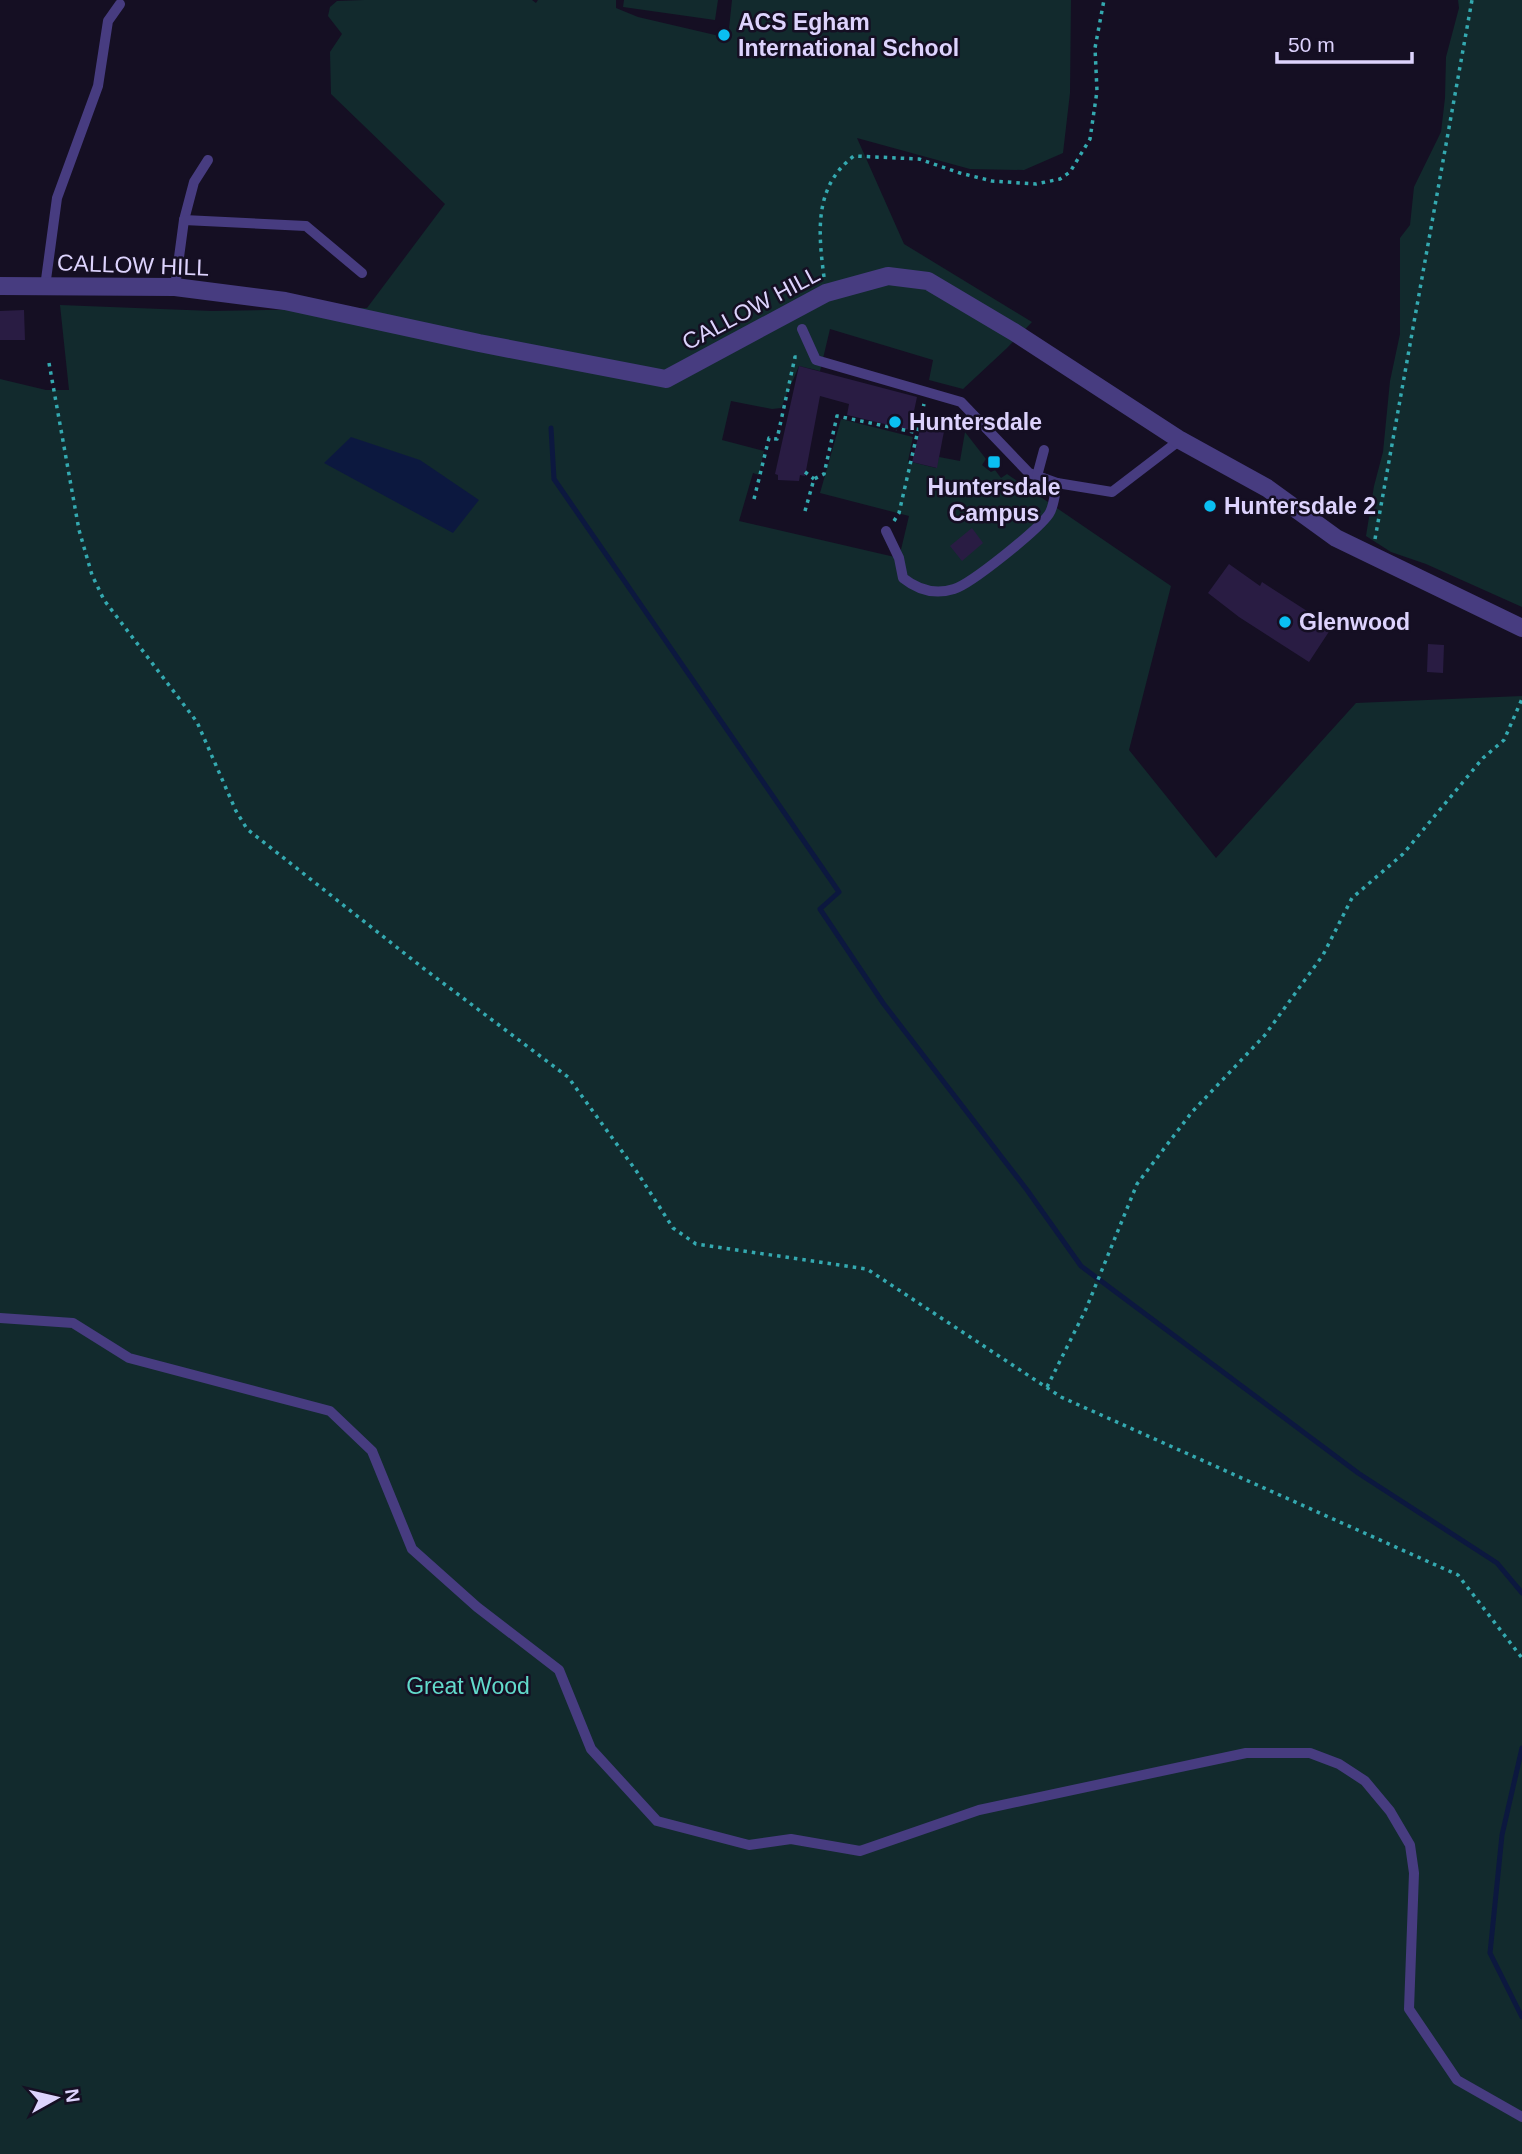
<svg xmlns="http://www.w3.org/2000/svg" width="1522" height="2154" viewBox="0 0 1522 2154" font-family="Helvetica,sans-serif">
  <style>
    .green { fill: #122a2d }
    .water { fill: #0c183f }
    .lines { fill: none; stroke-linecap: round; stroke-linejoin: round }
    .stream { stroke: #0c183f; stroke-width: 5 }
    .building { fill: #291c43 }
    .path { stroke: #34a9b0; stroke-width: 3.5; stroke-dasharray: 3.5 5; stroke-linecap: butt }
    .lane { stroke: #473c80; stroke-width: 10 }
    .street { stroke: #473c80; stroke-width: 18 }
    .poi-dot { fill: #0abff2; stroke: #150f23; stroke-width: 2.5 }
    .labels { text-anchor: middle; stroke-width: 5; stroke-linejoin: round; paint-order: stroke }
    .poi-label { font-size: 23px; font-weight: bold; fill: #ddd3fd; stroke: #150f23; text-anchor: start }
    .street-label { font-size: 23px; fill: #ddd3fd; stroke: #150f23 }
    .park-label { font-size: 23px; fill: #62dacb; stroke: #150f23 }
  </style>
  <rect width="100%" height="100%" fill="#150f23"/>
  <g class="green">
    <polygon points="364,0 532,0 536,3 538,0 616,0 616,8 638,17 728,38 732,0 1071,0 1070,93 1063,153 1024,170 970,169 857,138 904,244 1032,322 1007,348 963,389 929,380 933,360 830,329 820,371 799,366 781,408 772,409 731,401 722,440 764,451 759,475 753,473 739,521 899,558 909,516 820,493 841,419 913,437 908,461 936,468 939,457 960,461 965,432 986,459 982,465 991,472 995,470 1001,478 1007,474 1171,586 1129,750 1216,858 1356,703 1522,696 1522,2154 0,2154 0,379 46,390 69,390 60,305 212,311 367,308 445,204 331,94 330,52 342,34 328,16 330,7 337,1"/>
    <polygon points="624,0 718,0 715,20 623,7"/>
    <polygon points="1458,0 1522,0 1522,607 1426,564 1391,552 1366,536 1374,486 1383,452 1390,381 1400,334 1400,238 1410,225 1414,187 1441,132 1445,98 1446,57 1459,8"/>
  </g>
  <polygon class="water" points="351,437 420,460 479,500 453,533 324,463"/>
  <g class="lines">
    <g class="stream">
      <polyline points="551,428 554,479 839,892 820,909 883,1003 1027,1190 1081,1266 1358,1473 1497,1563 1522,1593"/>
      <polyline points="1522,1748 1502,1835 1490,1953 1522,2017"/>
    </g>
  </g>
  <g class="building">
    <polygon points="24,310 25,340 0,340 0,311"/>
    <polygon points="799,366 917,397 910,430 847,415 849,404 820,396 805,476 800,475 799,481 778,480 778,475 775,474"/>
    <polygon points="922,421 945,426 937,468 912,462"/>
    <polygon points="972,528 983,543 962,561 950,546"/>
    <polygon points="1229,564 1260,586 1262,582 1332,627 1309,662 1239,617 1208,593"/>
    <polygon points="1428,644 1444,645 1443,673 1427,672"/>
  </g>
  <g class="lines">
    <g class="path">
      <path d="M824 277C818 231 814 186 854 156L919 159 960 173 992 181 1036 184 1060 179 1070 172 1090 139 1097 91 1095 48 1104 0"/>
      <polyline points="49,363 79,530 92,575 104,600 197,722 236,811 247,829 423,968 568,1077 637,1172 673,1228 696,1244 867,1269 1061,1397 1458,1575 1522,1658"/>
      <polyline points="805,472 814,479"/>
      <polyline points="754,499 769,438 777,439 795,357 799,357"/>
      <polyline points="805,511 814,479 824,474 837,416 918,433"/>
      <polyline points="894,521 899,513 924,404"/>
      <polyline points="1375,539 1472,0"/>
      <polyline points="1047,1387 1086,1309 1137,1184 1192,1112 1265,1035 1323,955 1352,898 1403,854 1483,758 1504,740 1522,699"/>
    </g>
    <g class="lane">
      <polyline points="184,220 194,182 208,160"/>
      <polyline points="45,287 57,198 98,86 108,21 120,4"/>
      <polyline points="175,287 184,220 306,226 362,273"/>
      <polyline points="802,329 816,360 961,402 1029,473 1057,483 1112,492 1180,440"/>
      <polyline points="1037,476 1044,450"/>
      <path d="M886 531 899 558 903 578C918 590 935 595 954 589 971 584 1038 530 1049 514 1054 507 1055 492 1057 483"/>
      <polyline points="0,1318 73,1323 129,1358 330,1411 372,1451 412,1549 477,1607 559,1670 591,1749 657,1821 749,1845 791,1839 860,1851 979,1810 1246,1753 1310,1753 1339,1764 1365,1781 1390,1811 1410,1845 1414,1873 1409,2009 1457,2080 1522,2117"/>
    </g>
    <polyline class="street" points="0,286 175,287 285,301 479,343 666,379 826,293 888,276 928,281 1014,332 1180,440 1267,488 1336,538 1522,628"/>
  </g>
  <g class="poi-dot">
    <circle cx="724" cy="35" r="7"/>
    <circle cx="895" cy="422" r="7"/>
    <rect x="987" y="455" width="14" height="14" rx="3.5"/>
    <circle cx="1210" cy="506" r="7"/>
    <circle cx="1285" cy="622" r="7"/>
  </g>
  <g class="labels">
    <g class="poi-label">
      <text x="738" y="30">ACS Egham<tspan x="738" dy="26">International School</tspan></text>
      <text x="909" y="430">Huntersdale</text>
      <text x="994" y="495" text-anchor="middle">Huntersdale<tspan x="994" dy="26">Campus</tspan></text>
      <text x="1224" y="514">Huntersdale 2</text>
      <text x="1299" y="630">Glenwood</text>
    </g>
    <g class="street-label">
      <text transform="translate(133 265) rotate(2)" y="8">CALLOW HILL</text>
      <text transform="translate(751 308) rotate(-28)" y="8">CALLOW HILL</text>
    </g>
    <g class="park-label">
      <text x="468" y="1694">Great Wood</text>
    </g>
  </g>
  <g transform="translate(56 2098) rotate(82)" stroke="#150f23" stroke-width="5" paint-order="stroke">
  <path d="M0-5L12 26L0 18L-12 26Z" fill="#ddd3fd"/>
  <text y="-10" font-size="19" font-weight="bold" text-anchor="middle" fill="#ddd3fd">N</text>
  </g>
  <path d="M1277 52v10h135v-10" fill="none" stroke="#ddd3fd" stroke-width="3.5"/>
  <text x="1288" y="52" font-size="21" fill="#ddd3fd" stroke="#150f23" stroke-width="5" paint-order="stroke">50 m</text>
</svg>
